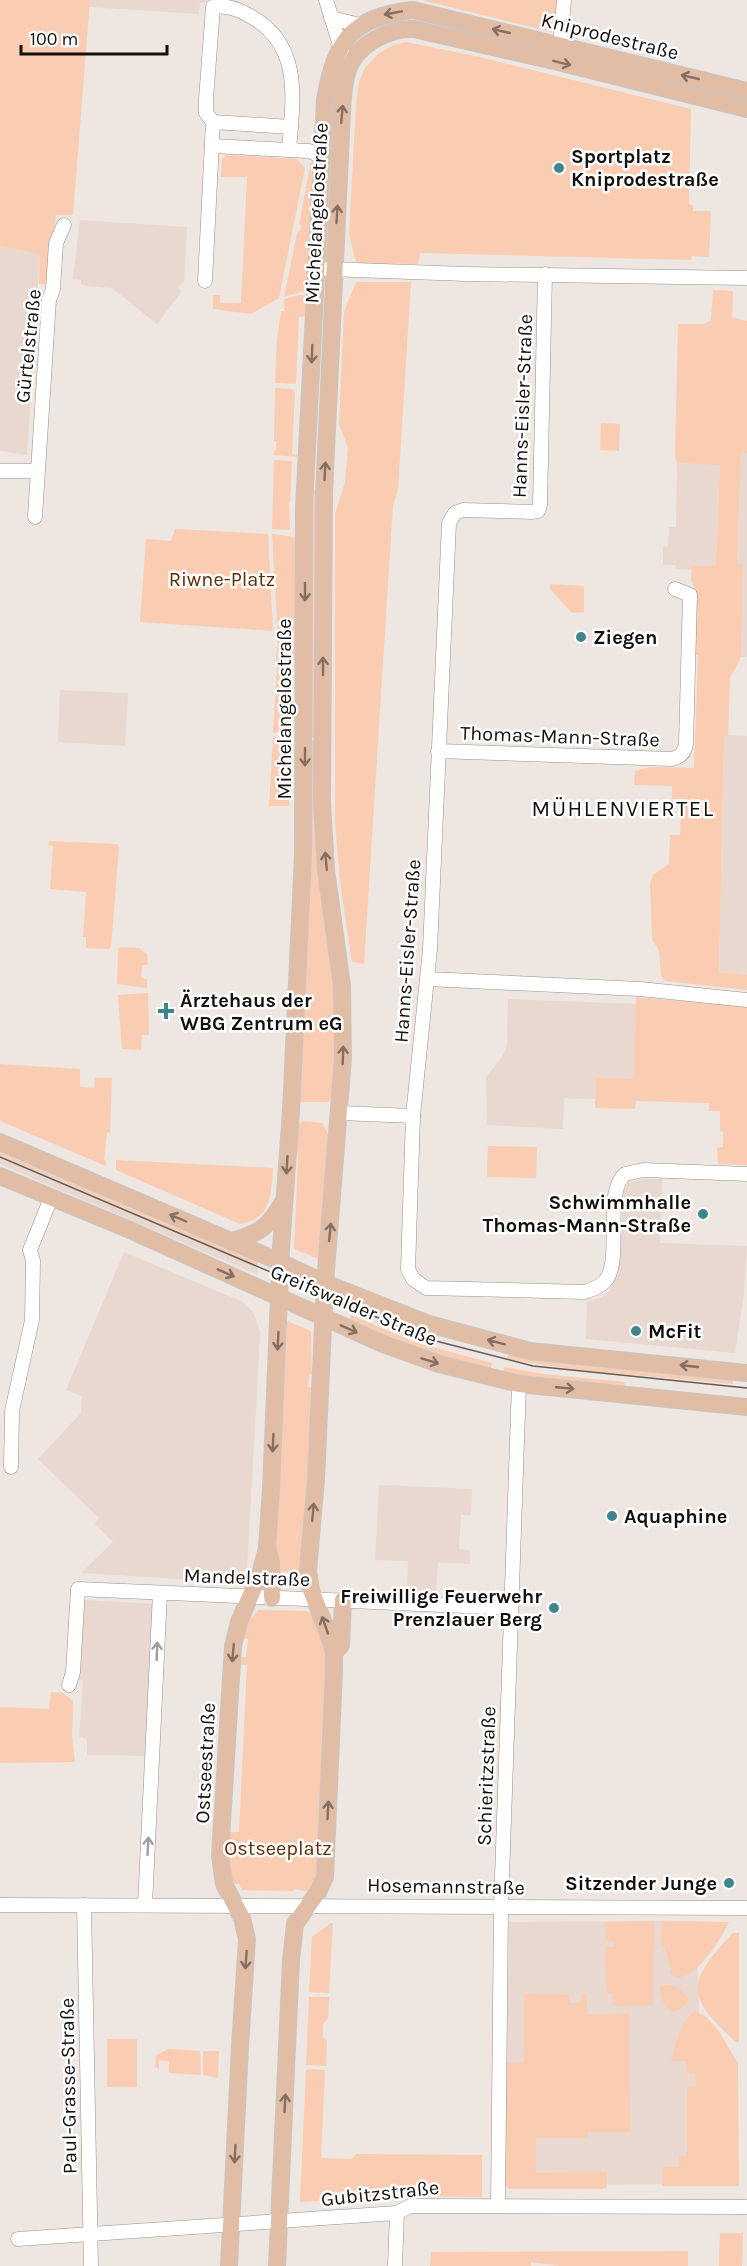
<svg xmlns="http://www.w3.org/2000/svg" width="747" height="2266" viewBox="0 0 747 2266" font-family="Karla,sans-serif">
  <style>
    .built { fill: #e8d8cf }
    .green { fill: #faccb2 }
    .lines { fill: none; stroke-linecap: round; stroke-linejoin: round }
    .minor-casing { stroke: #98908c; stroke-width: 15 }
    .major-casing { stroke: #c6c6c5; stroke-width: 18 }
    .minor { stroke: #fff; stroke-width: 14 }
    .major { stroke: #e2bda6; stroke-width: 16 }
    .tram { stroke: #605c59; stroke-width: 1.5 }
    .oneway { stroke: #846f62 }
    .oneway2 { stroke: #a09f9f }
    .poi-dot { fill: #3e868b; stroke: #fff; stroke-width: 2 }
    .labels { text-anchor: middle; stroke-width: 5; stroke-linejoin: round; paint-order: stroke }
    .street-label { font-size: 20px; fill: #12100e; stroke: #fff }
    .poi-label { font-size: 20px; font-weight: bold; fill: #12100e; stroke: #fff; text-anchor: start }
    .park-label { font-size: 20px; fill: #602c02; stroke: #fff }
    .quarter-label { font-size: 22px; letter-spacing: 1.5px; fill: #12100e; stroke: #fff }
  </style>
  <rect width="100%" height="100%" fill="#eee6e1"/>
  <g class="built">
    <polygon points="90,0 207,0 207,2 200,3 199,14 89,7"/>
    <polygon points="80,220 187,227 184,282 179,286 178,289 182,291 157,324 112,288 86,286 81,284 81,280 73,279"/>
    <polygon points="0,246 40,254 27,455 0,451"/>
    <polygon points="741,453 747,453 747,657 741,657 743,565 737,564"/>
    <polygon points="677,463 720,464 716,567 693,566 692,570 676,569 675,565 663,565 663,547 668,546 669,527 676,527"/>
    <polygon points="60,690 128,693 125,746 58,742"/>
    <polygon points="724,735 747,736 747,975 719,972"/>
    <polygon points="508,999 636,1004 634,1080 596,1078 595,1099 564,1098 563,1129 487,1125 486,1077 502,1057 507,1045"/>
    <polygon points="0,1155 258,1266 258,1275 0,1164"/>
    <polygon points="642,1179 662,1179 660,1243 747,1246 744,1293 735,1353 586,1339 587,1302 602,1297 610,1290 618,1273 624,1190 628,1183"/>
    <polygon points="124,1252 243,1302 253,1312 257,1322 260,1332 258,1373 247,1568 233,1582 81,1573 113,1542 95,1524 99,1518 38,1459 81,1413 82,1396 66,1390"/>
    <polygon points="379,1485 472,1489 471,1515 461,1515 459,1549 470,1550 470,1564 438,1562 436,1591 407,1590 408,1561 375,1560"/>
    <polygon points="86,1600 154,1604 146,1756 87,1755 87,1739 79,1737 83,1684 82,1680 79,1679 83,1603"/>
    <polygon points="696,1921 705,2184 505,2185 509,1922"/>
  </g>
  <g class="green">
    <polygon points="0,0 90,0 73,215 56,215 50,284 39,284 40,254 0,246"/>
    <polygon points="422,0 557,0 556,33"/>
    <polygon points="406,42 480,57 691,109 689,204 693,205 693,211 711,211 709,257 692,256 691,260 420,253 418,264 356,263 349,234 356,104 359,82 365,68 378,54 394,45"/>
    <polygon points="226,155 297,159 305,168 279,298 251,314 213,309 213,295 220,295 220,302 222,303 241,303 247,177 221,177 222,159"/>
    <polygon points="311,161 314,166 307,293 301,292 284,297 297,233 300,231 301,225 299,224"/>
    <polygon points="356,282 411,282 398,490 393,505 364,964 352,962 340,882 335,822 335,514 345,482 348,448 339,424 344,312"/>
    <polygon points="713,290 733,291 732,317 747,321 747,453 741,453 737,564 743,564 741,657 730,678 728,735 724,736 719,972 747,975 747,990 665,981 661,975 659,951 652,939 650,883 653,875 669,864 670,835 680,835 681,799 672,799 672,786 634,785 635,771 650,767 694,768 698,655 693,655 694,587 691,580 692,566 716,566 720,465 677,463 675,456 678,324 704,324 711,320"/>
    <polygon points="300,295 307,295 306,316 299,317 296,384 275,383 277,340 281,311 284,311 285,306 283,305 284,299"/>
    <polygon points="275,388 291,389 295,391 292,454 297,455 297,457 274,455 274,451 276,450 276,441 274,441"/>
    <polygon points="601,423 620,424 619,451 600,450"/>
    <polygon points="274,460 292,461 290,502 289,502 290,530 272,529"/>
    <polygon points="310,490 318,490 317,737 309,737"/>
    <polygon points="175,529 268,534 273,631 140,622 146,539 171,541"/>
    <polygon points="272,534 296,537 296,661 276,661 278,639"/>
    <polygon points="550,584 584,586 584,612 572,613 550,589"/>
    <polygon points="277,666 289,666 288,733 282,734 281,731 273,733"/>
    <polygon points="273,738 289,739 289,806 269,806"/>
    <polygon points="309,740 317,740 336,970 336,1092 328,1102 301,1102 298,1100"/>
    <polygon points="49,841 117,844 119,847 111,947 108,949 86,948 86,937 83,937 86,892 50,889 53,846 48,845"/>
    <polygon points="121,947 139,948 147,954 148,965 142,965 141,978 147,979 147,988 117,984 118,949"/>
    <polygon points="148,993 149,1035 142,1035 141,1050 122,1049 118,995"/>
    <polygon points="636,997 747,1007 747,1165 718,1164 717,1148 723,1147 723,1132 720,1131 720,1111 709,1111 709,1103 636,1101 635,1109 595,1108 596,1078 634,1079"/>
    <polygon points="0,1064 80,1069 80,1087 94,1088 95,1078 112,1078 110,1132 107,1133 104,1160 106,1161 106,1166 0,1121"/>
    <polygon points="303,1121 322,1123 328,1134 321,1260 294,1249 298,1158 295,1132 298,1131 299,1124"/>
    <polygon points="488,1146 537,1147 536,1178 487,1177"/>
    <polygon points="0,1151 216,1244 258,1258 258,1266 0,1155"/>
    <path d="M116 1160 273 1168C271 1195 272 1218 240 1224L116 1170Z"/>
    <polygon points="351,1315 417,1343 492,1363 490,1372 428,1355 348,1323"/>
    <polygon points="287,1321 311,1331 312,1374 309,1375 308,1387 312,1388 302,1570 297,1573 279,1571 275,1566"/>
    <polygon points="509,1353 733,1377 733,1384 577,1370 507,1359"/>
    <polygon points="504,1367 544,1374 625,1382 624,1389 502,1375"/>
    <polygon points="259,1610 306,1611 314,1615 327,1647 317,1881 307,1891 294,1889 293,1891 242,1890 239,1884 232,1884 229,1862 229,1832 239,1832 247,1665 238,1665 238,1657 246,1657 248,1639 241,1638 249,1620"/>
    <polygon points="51,1692 63,1693 73,1701 72,1737 75,1762 0,1763 0,1707 49,1709"/>
    <polygon points="654,1921 653,2005 613,2006 613,1993 606,1993 605,1947 614,1947 614,1941 606,1940 605,1922"/>
    <path d="M662 1921 729 1922C720 1940 698 1977 676 1978L669 1972 671 1970 665 1947H661Z"/>
    <polygon points="331,1923 333,1923 329,1993 309,1992 312,1937"/>
    <path d="M733 1933H739V2042H736C685 1996 686 1982 733 1933Z"/>
    <path d="M663 1985C674 1984 685 1989 688 2001L681 2009 672 2012C664 2007 660 1997 660 1988Z"/>
    <polygon points="525,1994 569,1995 570,2003 580,2003 581,1995 587,1995 587,2015 629,2013 630,2132 588,2132 588,2138 536,2138 536,2173 607,2172 607,2187 602,2189 509,2189 505,2185 507,2062 524,2063"/>
    <polygon points="309,1997 329,1997 328,2019 323,2023 323,2037 327,2041 326,2066 306,2065"/>
    <path d="M695 2011 704 2015 718 2030 738 2063 739 2186H662V2167H679V2156H687V2086H696L695 2074 686 2073V2061H671C676 2045 680 2020 695 2011Z"/>
    <rect x="107" y="2039" width="30" height="48"/>
    <polygon points="169,2049 200,2051 201,2075 169,2073 169,2062 159,2060 159,2069 155,2067 156,2055"/>
    <polygon points="203,2051 219,2051 218,2078 203,2075"/>
    <polygon points="312,2069 325,2070 321,2158 352,2159 356,2154 482,2155 482,2197 398,2196 300,2202 306,2070"/>
    <polygon points="720,2233 743,2233 742,2266 719,2266"/>
    <polygon points="688,2251 688,2266 561,2266 531,2262 531,2266 430,2266 431,2252"/>
  </g>
  <g class="lines">
    <g class="minor-casing">
      <g id="minor">
        <polyline points="326,0 343,55"/>
        <polyline points="331,18 360,25"/>
        <polyline points="560,46 564,0"/>
        <polyline points="213,122 291,127"/>
        <polyline points="213,146 309,151 321,156"/>
        <polyline points="327,269 466,274 747,278"/>
        <path d="M545 274 540 505 538 511 533 512 463 510 455 513 449 523 430 949 413 1116 408 1269 413 1279 426 1288 585 1292C593 1289 603 1286 608 1277 621 1252 604 1192 625 1174L643 1170 747 1174"/>
        <path d="M205 281 213 122 206 113V99L213 7C225 5 238 9 248 15 303 43 293 99 289 150"/>
        <polyline points="0,471 38,471"/>
        <polyline points="35,517 49,300 53,289 56,243 64,225"/>
        <path d="M438 751 672 759C680 757 685 752 686 744L690 595 675 589"/>
        <polyline points="428,979 640,989 747,1000"/>
        <polyline points="340,1113 413,1116"/>
        <polyline points="11,1467 12,1411 32,1320 33,1261 30,1250 51,1198"/>
        <polyline points="69,1685 73,1672 78,1589 511,1608"/>
        <polyline points="0,1905 747,1908"/>
        <polyline points="84,1905 91,2266"/>
        <polyline points="145,1905 160,1593"/>
        <polyline points="498,2206 501,1907 519,1384"/>
        <polyline points="18,2239 397,2213 410,2206 747,2207"/>
        <polyline points="395,2266 397,2213"/>
      </g>
    </g>
    <g class="major-casing">
      <g id="major">
        <polyline points="0,1142 273,1259 325,1283 429,1324 530,1351 747,1373"/>
        <polyline points="0,1176 130,1230 383,1344 439,1364 519,1384 747,1407"/>
        <path d="M232 1241C260 1233 269 1227 283 1202"/>
        <polyline points="268,1551 271,1562 272,1598"/>
        <polyline points="334,1653 341,1645 343,1600"/>
        <path d="M229 2266 240 2046 247 1939 242 1918 224 1884 220 1855 233 1646 239 1622 260 1574 267 1548 271 1489 281 1248 291 1111 303 855 304 507 325 100C335 41 351 17 413 10L747 91"/>
        <path d="M277 2266 291 1960 295 1924 318 1892 325 1877 334 1671V1653L331 1641 311 1590 308 1571 316 1479 325 1283 343 1058 342 986 326 870 322 802 324 493 342 113C343 99 343 83 348 70 356 45 388 28 414 29L554 61 747 109"/>
      </g>
    </g>
    <use href="#minor" class="minor"/>
    <use href="#major" class="major"/>
    <polyline class="tram" points="0,1157 428,1339 533,1366 747,1388"/>
  </g>
  <defs><path id="oneway-shaft" d="M-6 0H5M1.5-3L5.5 0L1.5 3" fill="none" stroke-width="1.6" stroke-linecap="round" stroke-linejoin="round" transform="scale(1.5)"/></defs>
  <g class="oneway">
    <use href="#oneway-shaft" transform="translate(393 13) rotate(170)"/>
    <use href="#oneway-shaft" transform="translate(501 31) rotate(-167)"/>
    <use href="#oneway-shaft" transform="translate(562 63) rotate(14)"/>
    <use href="#oneway-shaft" transform="translate(690 77) rotate(-167)"/>
    <use href="#oneway-shaft" transform="translate(342 114) rotate(-85)"/>
    <use href="#oneway-shaft" transform="translate(337 214) rotate(-87)"/>
    <use href="#oneway-shaft" transform="translate(312 354) rotate(92)"/>
    <use href="#oneway-shaft" transform="translate(325 471) rotate(-87)"/>
    <use href="#oneway-shaft" transform="translate(305 592) rotate(90)"/>
    <use href="#oneway-shaft" transform="translate(323 666) rotate(-90)"/>
    <use href="#oneway-shaft" transform="translate(305 757) rotate(90)"/>
    <use href="#oneway-shaft" transform="translate(326 861) rotate(-95)"/>
    <use href="#oneway-shaft" transform="translate(343 1055) rotate(-88)"/>
    <use href="#oneway-shaft" transform="translate(287 1165) rotate(93)"/>
    <use href="#oneway-shaft" transform="translate(178 1218) rotate(-157)"/>
    <use href="#oneway-shaft" transform="translate(330 1232) rotate(-84)"/>
    <use href="#oneway-shaft" transform="translate(226 1273) rotate(24)"/>
    <use href="#oneway-shaft" transform="translate(349 1329) rotate(24)"/>
    <use href="#oneway-shaft" transform="translate(278 1341) rotate(93)"/>
    <use href="#oneway-shaft" transform="translate(496 1342) rotate(-165)"/>
    <use href="#oneway-shaft" transform="translate(430 1361) rotate(17)"/>
    <use href="#oneway-shaft" transform="translate(689 1366) rotate(-174)"/>
    <use href="#oneway-shaft" transform="translate(565 1388) rotate(5)"/>
    <use href="#oneway-shaft" transform="translate(273 1443) rotate(93)"/>
    <use href="#oneway-shaft" transform="translate(313 1512) rotate(-85)"/>
    <use href="#oneway-shaft" transform="translate(325 1625) rotate(-109)"/>
    <use href="#oneway-shaft" transform="translate(233 1653) rotate(95)"/>
    <use href="#oneway-shaft" transform="translate(328 1810) rotate(-87)"/>
    <use href="#oneway-shaft" transform="translate(246 1960) rotate(94)"/>
    <use href="#oneway-shaft" transform="translate(285 2103) rotate(-87)"/>
    <use href="#oneway-shaft" transform="translate(235 2154) rotate(93)"/>
  </g>
  <g class="oneway2">
    <use href="#oneway-shaft" transform="translate(157 1651) rotate(-88)"/>
    <use href="#oneway-shaft" transform="translate(148 1846) rotate(-87)"/>
  </g>
  <g class="poi-dot">
    <circle cx="559" cy="168" r="6"/>
    <circle cx="581" cy="637" r="6"/>
    <path d="M163 1002h6v6h6v6h-6v6h-6v-6h-6v-6h6z"/>
    <circle cx="703" cy="1214" r="6"/>
    <circle cx="636" cy="1331" r="6"/>
    <circle cx="612" cy="1516" r="6"/>
    <circle cx="554" cy="1608" r="6"/>
    <circle cx="729" cy="1883" r="6"/>
  </g>
  <g class="labels">
    <g class="street-label">
      <text transform="translate(610 36) rotate(14)" y="7">Kniprodestraße</text>
      <text transform="translate(316 213) rotate(-87)" y="7">Michelangelostraße</text>
      <text transform="translate(28 346) rotate(-84)" y="7">Gürtelstraße</text>
      <text transform="translate(522 406) rotate(-88)" y="7">Hanns-Eisler-Straße</text>
      <text transform="translate(284 709) rotate(-90)" y="7">Michelangelostraße</text>
      <text transform="translate(560 736) rotate(2)" y="7">Thomas-Mann-Straße</text>
      <text transform="translate(407 951) rotate(-86)" y="7">Hanns-Eisler-Straße</text>
      <text transform="translate(354 1305) rotate(23)" y="7">Greifswalder Straße</text>
      <text transform="translate(247 1577) rotate(2)" y="7">Mandelstraße</text>
      <text transform="translate(205 1763) rotate(-87)" y="7">Ostseestraße</text>
      <text transform="translate(486 1776) rotate(-88)" y="7">Schieritzstraße</text>
      <text transform="translate(446 1886) rotate(1)" y="7">Hosemannstraße</text>
      <text transform="translate(68 2086) rotate(-91)" y="7">Paul-Grasse-Straße</text>
      <text transform="translate(380 2193) rotate(-6)" y="7">Gubitzstraße</text>
    </g>
    <g class="poi-label">
      <text x="571" y="163">Sportplatz<tspan x="571" dy="23">Kniprodestraße</tspan></text>
      <text x="593" y="644">Ziegen</text>
      <text x="180" y="1007">Ärztehaus der<tspan x="180" dy="23">WBG Zentrum eG</tspan></text>
      <text x="691" y="1209" text-anchor="end">Schwimmhalle<tspan x="691" dy="23">Thomas-Mann-Straße</tspan></text>
      <text x="648" y="1338">McFit</text>
      <text x="624" y="1523">Aquaphine</text>
      <text x="542" y="1603" text-anchor="end">Freiwillige Feuerwehr<tspan x="542" dy="23">Prenzlauer Berg</tspan></text>
      <text x="717" y="1890" text-anchor="end">Sitzender Junge</text>
    </g>
    <g class="park-label">
      <text x="222" y="586">Riwne-Platz</text>
      <text x="278" y="1855">Ostseeplatz</text>
    </g>
    <g class="quarter-label">
      <text x="623" y="816">MÜHLENVIERTEL</text>
    </g>
  </g>
  <path d="M21 45v9h146v-9" fill="none" stroke="#12100e" stroke-width="3"/>
  <text x="30" y="45" font-size="18" fill="#12100e" stroke="#ffffff" stroke-width="4.5" paint-order="stroke">100 m</text>
</svg>
